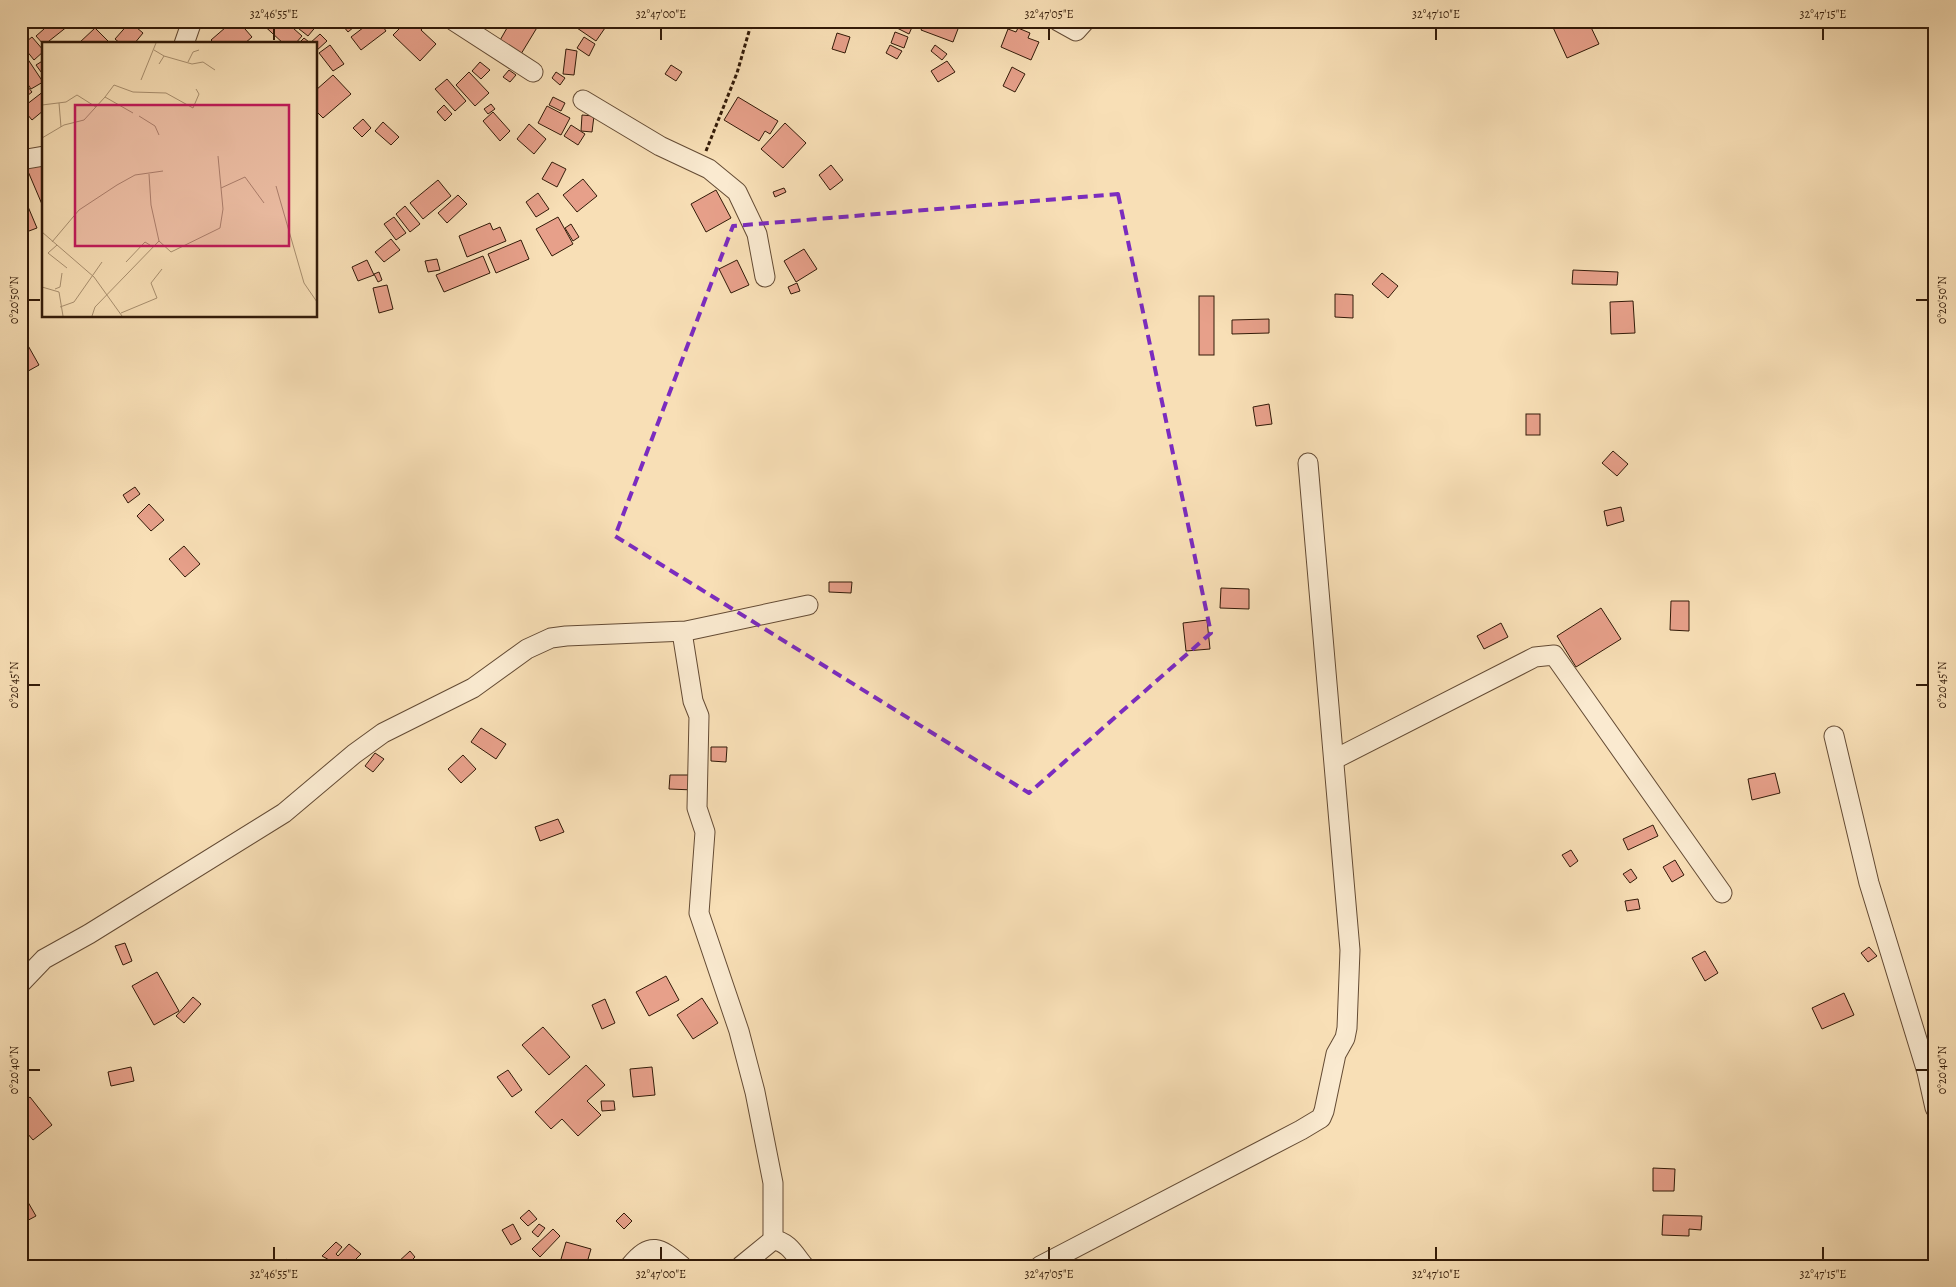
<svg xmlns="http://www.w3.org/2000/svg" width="1956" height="1287" viewBox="0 0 1956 1287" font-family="Alegreya,serif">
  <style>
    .building { fill: #e7a08a; stroke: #321a08 }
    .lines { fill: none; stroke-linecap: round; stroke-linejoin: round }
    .street-casing { stroke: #644b34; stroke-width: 21 }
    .path { stroke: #321a08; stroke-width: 3; stroke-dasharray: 4 2.5; stroke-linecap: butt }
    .street { stroke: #faead0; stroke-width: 19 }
    .marked { fill: none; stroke: #7b2cbf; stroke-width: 4; stroke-dasharray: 10 6; stroke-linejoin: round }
    .ticks { fill: none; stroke: #321a08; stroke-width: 2 }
    .inset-road { fill: none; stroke: #a99070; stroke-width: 1 }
    .view { fill: #c2185b; fill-opacity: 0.15; stroke: #c2185b; stroke-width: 2.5 }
    .inset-edge { fill: none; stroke: #321a08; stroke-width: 2.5 }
    .neatline { fill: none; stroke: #321a08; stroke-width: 2 }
    .ticks-label { font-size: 12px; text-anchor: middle; fill: #321a08 }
  </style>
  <rect width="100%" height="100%" fill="#f8dfb6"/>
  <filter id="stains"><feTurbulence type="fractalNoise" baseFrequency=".004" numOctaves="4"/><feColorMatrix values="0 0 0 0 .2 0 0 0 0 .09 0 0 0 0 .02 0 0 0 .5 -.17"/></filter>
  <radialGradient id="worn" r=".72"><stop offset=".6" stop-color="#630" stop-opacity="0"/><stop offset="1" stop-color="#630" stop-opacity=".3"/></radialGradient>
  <g class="building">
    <polygon points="32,21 64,21 68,26 44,45 36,36 44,29 40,24 37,27"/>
    <polygon points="233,21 238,21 252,37 244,44 215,44 211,40"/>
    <polygon points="259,21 285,21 302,36 295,44 284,44"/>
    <polygon points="289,21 315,21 318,24 308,36"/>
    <polygon points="339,21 361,21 348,32"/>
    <polygon points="372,21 379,21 386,31 361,50 351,37"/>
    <polygon points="383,21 396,21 390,27"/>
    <polygon points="407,21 423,21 426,24 421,30 436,44 420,61 393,35"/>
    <polygon points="511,21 541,21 521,54 499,42"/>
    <polygon points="581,21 595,21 605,28 596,41 577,28"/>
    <polygon points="883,21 905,21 913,25 909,34"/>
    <polygon points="925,21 961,21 953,42 921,30"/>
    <polygon points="990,21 1005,21 1004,26"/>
    <polygon points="1555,21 1588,21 1599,44 1567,58 1551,23"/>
    <polygon points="130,22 143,33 134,44 121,44 115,39"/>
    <polygon points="95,28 109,42 80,44 79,43"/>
    <polygon points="1018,28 1030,33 1028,38 1039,42 1031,60 1001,47 1008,29 1016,32"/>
    <polygon points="895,32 908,37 904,48 891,43"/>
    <polygon points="837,33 850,37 845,53 832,49"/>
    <polygon points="320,34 327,41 316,51 316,44 309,44"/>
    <polygon points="32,37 44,51 34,60 22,45"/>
    <polygon points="584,37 595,44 589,56 577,48"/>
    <polygon points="304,38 309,42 298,44"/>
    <polygon points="330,45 344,64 333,71 319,53"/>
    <polygon points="890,45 902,51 897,59 886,53"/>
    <polygon points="935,45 947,54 942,60 931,51"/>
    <polygon points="21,49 43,82 31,89 21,74"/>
    <polygon points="566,49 577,51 574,75 563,74"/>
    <polygon points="44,60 44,76 36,65"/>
    <polygon points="947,61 955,72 938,82 931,71"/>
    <polygon points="480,62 490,70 481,79 472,71"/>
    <polygon points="671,65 682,72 676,81 665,74"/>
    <polygon points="1012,67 1025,74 1015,92 1003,86"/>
    <polygon points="509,70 516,75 510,82 503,77"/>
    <polygon points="469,72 489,93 475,106 456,85"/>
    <polygon points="556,72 565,78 560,85 552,78"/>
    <polygon points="333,75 351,94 323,118 316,111 316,90"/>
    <polygon points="447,79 466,101 455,111 435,89"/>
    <polygon points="24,82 32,92 22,100 21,84"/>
    <polygon points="44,91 44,110 32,120 22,108"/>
    <polygon points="553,97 565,103 561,111 549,105"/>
    <polygon points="738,97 778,121 770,134 765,131 759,141 724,120"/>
    <polygon points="491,104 495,109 488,114 484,109"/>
    <polygon points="444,105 452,114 445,121 437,112"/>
    <polygon points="547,106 570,118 561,135 538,123"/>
    <polygon points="493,112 510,131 500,141 483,121"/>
    <polygon points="582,115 594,116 592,132 581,131"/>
    <polygon points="363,119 371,128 362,137 353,128"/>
    <polygon points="383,122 399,137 391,145 375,131"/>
    <polygon points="785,123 806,143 783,168 761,149"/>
    <polygon points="529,124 546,139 534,154 517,139"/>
    <polygon points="571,125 585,134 578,145 564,136"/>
    <polygon points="44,161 44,209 27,169"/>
    <polygon points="552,162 566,169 557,187 542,179"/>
    <polygon points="831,165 843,180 830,190 819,175"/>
    <polygon points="583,179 597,196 577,212 563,195"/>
    <polygon points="438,180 451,196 423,219 410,203"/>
    <polygon points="784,188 786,192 775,197 773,192"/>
    <polygon points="21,190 37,228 21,234"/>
    <polygon points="716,190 731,218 706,232 691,204"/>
    <polygon points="538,193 549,209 536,217 526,202"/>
    <polygon points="458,195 467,204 447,223 438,213"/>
    <polygon points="405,206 420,224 410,232 396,214"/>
    <polygon points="394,217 406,233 396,240 384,224"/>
    <polygon points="558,217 573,244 552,256 536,229"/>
    <polygon points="490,223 493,230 500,227 506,241 467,257 459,236"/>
    <polygon points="571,224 579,237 573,241 565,228"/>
    <polygon points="391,239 400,250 384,262 375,252"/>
    <polygon points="521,240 529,259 496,273 488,254"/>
    <polygon points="804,249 817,269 796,282 784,261"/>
    <polygon points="483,256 490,273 444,292 436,275"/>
    <polygon points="437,259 440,270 428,272 425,261"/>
    <polygon points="367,260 374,275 358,281 352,267"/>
    <polygon points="737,260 749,285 731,293 719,269"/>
    <polygon points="1573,270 1618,272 1617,285 1572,284"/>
    <polygon points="379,272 382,280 378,282 374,274"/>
    <polygon points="1382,273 1398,286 1388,298 1372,284"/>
    <polygon points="797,283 800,291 791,294 788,287"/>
    <polygon points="387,285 393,309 379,313 373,288"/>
    <polygon points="1335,294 1353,295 1353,318 1335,317"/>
    <rect x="1199" y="296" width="15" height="59"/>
    <polygon points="1633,301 1635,333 1611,334 1610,302"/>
    <polygon points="1269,319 1269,333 1232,334 1232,320"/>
    <polygon points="26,342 39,365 21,375 21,344"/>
    <polygon points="1269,404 1272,424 1256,426 1253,407"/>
    <rect x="1526" y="414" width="14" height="21"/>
    <polygon points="1613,451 1628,464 1617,476 1602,463"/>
    <polygon points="135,487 140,494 128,503 123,495"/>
    <polygon points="149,504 164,520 151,531 137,516"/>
    <polygon points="1621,507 1624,521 1607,526 1604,511"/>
    <polygon points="184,546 200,564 185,577 169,559"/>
    <polygon points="829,582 852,582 851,593 829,592"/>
    <polygon points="1221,588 1249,589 1249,609 1220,608"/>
    <polygon points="1671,601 1689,601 1689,631 1670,630"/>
    <polygon points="1601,608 1621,639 1576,667 1557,636"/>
    <polygon points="1207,620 1210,649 1186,651 1183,623"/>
    <polygon points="1501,623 1508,637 1484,649 1477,636"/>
    <polygon points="481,728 506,744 496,759 471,742"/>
    <polygon points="711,747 727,747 726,762 711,761"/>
    <polygon points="375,753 384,759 373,772 365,766"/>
    <polygon points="463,755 476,769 461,783 448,769"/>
    <polygon points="1775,773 1780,793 1752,800 1748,779"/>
    <polygon points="670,775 695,775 694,790 669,789"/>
    <polygon points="558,819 564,832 540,841 535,827"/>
    <polygon points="1653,825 1658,836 1628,850 1623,839"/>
    <polygon points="1571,850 1578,861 1570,867 1562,855"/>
    <polygon points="1675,860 1684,875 1672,882 1663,867"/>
    <polygon points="1631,869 1637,878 1630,883 1623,874"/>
    <polygon points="1638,899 1640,909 1627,911 1625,901"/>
    <polygon points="125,943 132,961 123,965 115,946"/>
    <polygon points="1869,947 1877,956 1868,962 1861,953"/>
    <polygon points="1705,951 1718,973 1705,981 1692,958"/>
    <polygon points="157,972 179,1011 154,1025 132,986"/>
    <polygon points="666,976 679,1000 649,1016 636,992"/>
    <polygon points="1844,993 1854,1015 1822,1029 1812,1008"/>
    <polygon points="193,997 201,1004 184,1023 176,1016"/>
    <polygon points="702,998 718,1023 693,1039 677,1015"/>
    <polygon points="605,999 615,1023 602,1029 592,1005"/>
    <polygon points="543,1027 570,1057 549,1075 522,1045"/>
    <polygon points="586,1065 605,1085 587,1101 601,1115 578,1136 562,1119 551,1129 535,1112"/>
    <polygon points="131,1067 134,1081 111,1086 108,1072"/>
    <polygon points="652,1067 655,1095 633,1097 630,1069"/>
    <polygon points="508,1070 522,1090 512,1097 497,1077"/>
    <polygon points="30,1097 52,1125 33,1140 21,1126 21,1104"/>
    <polygon points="601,1101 614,1101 615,1110 602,1111"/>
    <polygon points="1653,1168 1675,1169 1674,1191 1653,1191"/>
    <polygon points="21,1190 36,1216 21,1224"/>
    <polygon points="529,1210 537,1219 528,1226 520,1218"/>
    <polygon points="624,1213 632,1221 624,1229 616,1221"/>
    <polygon points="1663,1215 1702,1216 1701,1230 1689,1229 1689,1236 1662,1235"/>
    <polygon points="513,1224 521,1239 511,1245 502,1230"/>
    <polygon points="539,1224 545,1228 538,1237 532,1232"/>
    <polygon points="553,1229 560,1236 540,1257 532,1249"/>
    <polygon points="336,1242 342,1247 336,1254 338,1256 349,1244 361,1254 354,1261 359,1266 340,1266 337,1263 337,1266 327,1266 331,1261 322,1256"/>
    <polygon points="566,1242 591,1249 586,1266 559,1266"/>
    <polygon points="410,1251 415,1257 413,1259 418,1265 422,1261 427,1266 397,1266 397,1263"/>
    <polygon points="287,1259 294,1266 279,1266"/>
    <rect x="1619" y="1262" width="22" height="4"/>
  </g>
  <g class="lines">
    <g class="street-casing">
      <g id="street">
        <polyline points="454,21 533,72"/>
        <polyline points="1058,21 1076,31 1085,21"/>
        <polyline points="184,44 192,21"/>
        <polyline points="583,100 660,146 709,169 737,192 757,234 765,277"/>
        <polyline points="21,160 44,156"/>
        <polyline points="682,632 693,701 699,716 697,808 705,832 699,913 739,1031 755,1092 773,1183 773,1240"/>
        <polyline points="1834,736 1869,883 1927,1072 1935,1108"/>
        <polyline points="1335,759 1535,657 1554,655 1722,893"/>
        <polyline points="21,983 44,959 89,934 284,813 354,754 383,733 473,688 527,649 551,638 566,636 686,631 808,605"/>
        <path d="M630 1266C651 1241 659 1247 682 1266"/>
        <path d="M741 1266 773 1240C788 1241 795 1255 804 1266"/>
        <polyline points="1040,1266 1301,1130 1321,1118 1324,1111 1336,1054 1345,1038 1347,1028 1350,950 1308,463"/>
      </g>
    </g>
    <polyline class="path" points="706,151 737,73 752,21"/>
    <use href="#street" class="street"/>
  </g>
  <path class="marked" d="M1118 194 1211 633 1029 793 615 536 733 226Z"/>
  <path class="ticks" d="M274 28V40M661 28V40M1049 28V40M1436 28V40M1823 28V40M28 300H40M1916 300H1928M28 685H40M1916 685H1928M28 1070H40M1916 1070H1928M274 1247V1260M661 1247V1260M1049 1247V1260M1436 1247V1260M1823 1247V1260"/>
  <g transform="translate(42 42)">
    <rect width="275" height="275" fill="#f8dfb6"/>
    <path class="inset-road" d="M112 8 122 14 117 22M122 14 150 22 161 20 173 28M146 20 151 10 157 8M99 38 114 1M63 55 72 43 91 50 124 51 151 66 157 52 154 47M17 61 19 85M0 63 24 60 35 53 54 65M97 74 113 84 117 93M0 96 22 83 42 78 63 55 91 71M107 132 109 163 117 199M234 144 262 241 275 260M179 146 203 135 222 161M0 190 52 235 80 274M10 200 37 168 75 143 93 133 121 129M15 203 6 211 25 226M84 220 103 200 111 205M0 245 17 250 21 274M13 247 18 245 20 231M18 265 32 260 60 220M79 271 115 256 109 241 120 227M50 274 53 265 117 199 129 210 178 186 181 167 176 114"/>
    <path class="view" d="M33 63H247V204H33Z"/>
    <rect width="275" height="275" class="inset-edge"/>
  </g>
  <rect width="1956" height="1287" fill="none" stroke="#f8dfb6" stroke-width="55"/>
  <rect x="28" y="28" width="1900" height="1232" class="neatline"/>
  <g class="ticks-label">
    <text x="274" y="18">32°46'55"E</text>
    <text x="661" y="18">32°47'00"E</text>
    <text x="1049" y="18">32°47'05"E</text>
    <text x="1436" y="18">32°47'10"E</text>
    <text x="1823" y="18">32°47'15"E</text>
    <text transform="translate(14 300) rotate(-90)" y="4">0°20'50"N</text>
    <text transform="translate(1942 300) rotate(-90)" y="4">0°20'50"N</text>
    <text transform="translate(14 685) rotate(-90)" y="4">0°20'45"N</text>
    <text transform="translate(1942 685) rotate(-90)" y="4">0°20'45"N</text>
    <text transform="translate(14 1070) rotate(-90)" y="4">0°20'40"N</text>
    <text transform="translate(1942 1070) rotate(-90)" y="4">0°20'40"N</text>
    <text x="274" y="1278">32°46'55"E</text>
    <text x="661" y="1278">32°47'00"E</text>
    <text x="1049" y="1278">32°47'05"E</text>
    <text x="1436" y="1278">32°47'10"E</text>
    <text x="1823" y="1278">32°47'15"E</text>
  </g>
  <rect width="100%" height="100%" filter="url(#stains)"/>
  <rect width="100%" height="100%" fill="url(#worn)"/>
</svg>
